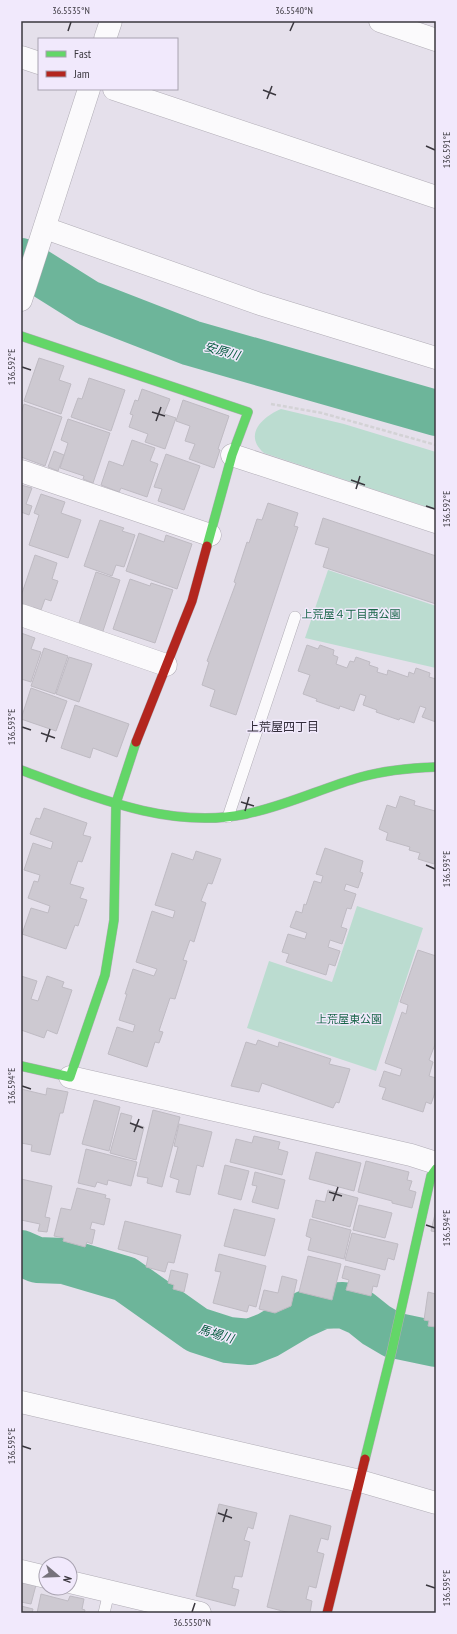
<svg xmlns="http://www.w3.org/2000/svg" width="457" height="1634" viewBox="0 0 457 1634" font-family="'PT Sans Narrow','Noto Sans JP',sans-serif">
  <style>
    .green { fill: #bbdcd0 }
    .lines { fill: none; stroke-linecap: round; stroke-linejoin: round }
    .river { stroke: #6db59a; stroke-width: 46 }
    .building { fill: #cdc9d1; stroke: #bfbbc3 }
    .lane-casing { stroke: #b1adb6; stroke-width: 12 }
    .street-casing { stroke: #b1adb6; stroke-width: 23 }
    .fast-casing { stroke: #b1adb6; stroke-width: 10 }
    .jam-casing { stroke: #b1adb6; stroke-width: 10 }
    .path { stroke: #d3d2d5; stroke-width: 2.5; stroke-dasharray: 4 2; stroke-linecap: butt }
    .lane { stroke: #fbfafc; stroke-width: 11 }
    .street { stroke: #fbfafc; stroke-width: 22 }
    .fast { stroke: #63d668; stroke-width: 9 }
    .jam { stroke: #b3261e; stroke-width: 9 }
    .ticks { fill: none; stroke: #3a373e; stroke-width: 1.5 }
    .labels { text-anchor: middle; stroke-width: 3; stroke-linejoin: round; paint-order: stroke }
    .park-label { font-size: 11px; fill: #186548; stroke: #f1e9fc }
    .water-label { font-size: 12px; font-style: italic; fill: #035a3d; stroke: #f1e9fc }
    .neighbourhood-label { font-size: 12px; fill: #332d3b; stroke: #f1e9fc }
    .neatline { fill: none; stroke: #3a373e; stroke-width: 1.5 }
    .ticks-label { font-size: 10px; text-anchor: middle; fill: #3a373e }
  </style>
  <rect width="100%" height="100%" fill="#e5e0eb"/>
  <g class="green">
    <path d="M281 409 344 424 436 452V510L264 453C243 435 262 417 281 409Z"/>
    <polygon points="328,570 436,606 436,668 305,638"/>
    <polygon points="357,906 423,928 376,1071 247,1028 269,961 332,982"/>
  </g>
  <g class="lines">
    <g class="river">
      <polyline points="21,261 88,303 191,343 436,413"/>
      <polyline points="21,1253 37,1260 64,1261 125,1279 197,1330 228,1340 250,1342 268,1335 300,1316 322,1306 343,1305 361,1313 376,1325 393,1335 436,1344"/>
    </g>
  </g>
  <g class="building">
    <polygon points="39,358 64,366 59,380 71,384 61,414 24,401"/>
    <polygon points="89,378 125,390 111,431 71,417 78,398 82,399"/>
    <polygon points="142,389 170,399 164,414 176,418 165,449 145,442 148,434 129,427 133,415 130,414 135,400 138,401"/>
    <polygon points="183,400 229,416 218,449 220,450 214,468 189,459 195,444 185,441 190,426 176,421"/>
    <polygon points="24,404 62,417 45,466 21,457 21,414"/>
    <polygon points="68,419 110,433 93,483 83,479 84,476 60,468 68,443 61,440"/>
    <polygon points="132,440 155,448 150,461 158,464 147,497 121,488 119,492 101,485 109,461 123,466"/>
    <polygon points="54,451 64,455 58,471 48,467"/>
    <polygon points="166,454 200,466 184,510 158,501 162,489 154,487"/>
    <polygon points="21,485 32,488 26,504 32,506 29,515 21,512"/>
    <polygon points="41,494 65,502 61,513 81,520 68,558 29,545 39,515 34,513"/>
    <polygon points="268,503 298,513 294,526 298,527 236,715 210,706 215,690 202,685 209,662 207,661 236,583 234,582 247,542 249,543 257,519 262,520"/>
    <polygon points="323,518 436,556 436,604 323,567 329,548 315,544"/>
    <polygon points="100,520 124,528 122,531 135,535 124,567 116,565 112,576 84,566"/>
    <polygon points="139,533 164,542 166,535 192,544 177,589 126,571"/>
    <polygon points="35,555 57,563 52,579 58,581 51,601 45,599 41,610 33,607 32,610 21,606 21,596"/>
    <polygon points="96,572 120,580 102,634 78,626"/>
    <polygon points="130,579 150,586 151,583 173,590 155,643 113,629"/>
    <polygon points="21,633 35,638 31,649 41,652 31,682 21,679"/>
    <polygon points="307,645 318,649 320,645 334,650 333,655 338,657 336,664 347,668 350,661 354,662 356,657 370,662 369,665 378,668 377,672 387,675 388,670 408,677 409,672 414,674 416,668 430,673 429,677 436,679 436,722 422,717 426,708 420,706 414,723 400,718 399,720 376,712 377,710 363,705 366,696 360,694 354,711 340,706 339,709 316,701 317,699 303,694 310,675 298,671"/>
    <polygon points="44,648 68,656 55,694 31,686"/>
    <polygon points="69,657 92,664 79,702 56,694"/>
    <polygon points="31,688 67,701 56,731 21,719"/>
    <polygon points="75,705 129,724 117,757 93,748 90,758 61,748"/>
    <polygon points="400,796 415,801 414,805 435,811 436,806 436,856 434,864 418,859 420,853 409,850 410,847 386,840 388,833 379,829 387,805 396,808"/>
    <polygon points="44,808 87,823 83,835 91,837 82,862 78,861 70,884 84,888 80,898 87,900 78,926 75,925 66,949 22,934 31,908 48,913 50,906 28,898 34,881 38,882 40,875 24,870 33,843 51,849 53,842 30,834 36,818 40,819"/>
    <polygon points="325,848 363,861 360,872 363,873 358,888 346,884 344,890 356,894 351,909 347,908 341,927 347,929 342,944 330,940 328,947 340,951 335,966 329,964 326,975 286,962 289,954 282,952 288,934 305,939 307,933 290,927 296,911 302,913 304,904 306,905 314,881 321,883 323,876 316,874"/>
    <polygon points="196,851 221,859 212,884 208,883 201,901 206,903 194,942 190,940 183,960 187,961 175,999 170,998 159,1031 163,1032 159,1043 155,1042 147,1067 108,1054 117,1027 133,1032 135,1025 119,1020 127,994 125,994 133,969 154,976 157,969 136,962 152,911 173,918 175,911 155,905 172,853 193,860"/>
    <polygon points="418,950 436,956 436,1042 429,1060 433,1062 429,1076 436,1078 436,1090 431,1104 426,1102 423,1112 382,1099 386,1088 379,1086 384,1071 400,1076 402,1069 385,1063 402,1012 406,1014 408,1005 400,1002"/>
    <polygon points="21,976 37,981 31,999 38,1001 47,976 64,982 62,987 72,990 57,1034 47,1030 44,1038 21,1030"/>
    <polygon points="258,1040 278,1047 279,1042 331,1059 329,1064 350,1069 339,1103 336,1102 333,1108 262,1083 259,1092 231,1086 246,1042 256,1045"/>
    <polygon points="47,1088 68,1092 63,1113 60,1113 50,1155 31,1151 32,1145 21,1143 21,1089 46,1095"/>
    <polygon points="94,1100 120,1107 109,1151 82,1144"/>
    <polygon points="153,1110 180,1117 162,1187 147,1183 148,1178 137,1176"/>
    <polygon points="121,1113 132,1116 130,1123 144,1127 136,1160 110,1153"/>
    <polygon points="179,1124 212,1132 203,1167 197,1165 190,1195 176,1192 179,1180 170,1177 178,1147 174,1146"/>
    <polygon points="254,1136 280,1142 278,1149 288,1152 282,1175 230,1162 236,1139 252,1143"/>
    <polygon points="86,1149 137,1162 131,1186 108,1180 107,1185 97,1182 95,1187 78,1183"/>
    <polygon points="316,1152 361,1163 354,1191 309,1179"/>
    <polygon points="366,1161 409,1172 407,1180 412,1181 409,1190 416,1192 412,1208 392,1203 392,1201 358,1192"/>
    <polygon points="225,1165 249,1171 241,1200 218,1194"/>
    <polygon points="255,1172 285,1180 278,1209 252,1202 257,1186 252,1185"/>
    <polygon points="21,1179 52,1186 45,1217 50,1218 47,1232 38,1231 40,1224 21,1220"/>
    <polygon points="77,1188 106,1195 105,1198 110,1199 104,1225 92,1222 90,1229 95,1230 92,1244 87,1242 85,1247 63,1241 64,1238 54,1236 61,1208 71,1210"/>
    <polygon points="328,1190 358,1198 350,1227 312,1217 316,1200 325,1202"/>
    <polygon points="359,1205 392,1213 385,1238 353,1230"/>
    <polygon points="234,1209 275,1219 265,1256 224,1246"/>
    <polygon points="436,1210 436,1232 431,1231"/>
    <polygon points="310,1219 351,1230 344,1259 308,1250 311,1238 306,1236"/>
    <polygon points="125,1221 181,1235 174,1263 168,1262 165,1272 146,1267 148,1257 118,1249"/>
    <polygon points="352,1233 398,1244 394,1260 388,1258 385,1270 345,1260"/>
    <polygon points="219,1254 266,1266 256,1307 249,1305 247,1312 213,1303 221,1272 215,1271"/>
    <polygon points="308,1256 341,1264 332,1300 299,1292"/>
    <polygon points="345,1266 380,1275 377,1287 373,1286 371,1296 346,1290 349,1280 342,1278"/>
    <polygon points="171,1270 188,1274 184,1292 173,1289 174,1285 168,1283"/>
    <polygon points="282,1276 297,1280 291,1306 275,1313 259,1309 264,1290 278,1293"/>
    <polygon points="428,1292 436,1294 436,1327 428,1326 429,1321 424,1320"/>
    <polygon points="219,1504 257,1513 253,1529 248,1527 244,1540 250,1542 242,1577 235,1576 232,1588 239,1590 235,1606 196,1596"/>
    <polygon points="290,1515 331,1526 328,1540 321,1538 317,1552 324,1554 316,1588 309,1586 306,1599 312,1601 310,1613 290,1613 267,1607"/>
    <polygon points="21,1582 36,1585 31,1604 21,1602"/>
    <polygon points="41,1594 68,1601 70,1596 84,1599 82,1609 85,1610 84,1613 37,1613"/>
    <polygon points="21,1606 33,1609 32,1613 21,1613"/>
  </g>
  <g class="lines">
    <g class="lane-casing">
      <g id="lane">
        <polyline points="228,817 295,617"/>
        <polyline points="104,1613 109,1592"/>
      </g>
    </g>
    <g class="street-casing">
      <g id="street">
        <polyline points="380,21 436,40"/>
        <polyline points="105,39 111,21"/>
        <polyline points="21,57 39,63"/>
        <polyline points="114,89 436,197"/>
        <polyline points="45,228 260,304 436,358"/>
        <polyline points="21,300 89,89"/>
        <polyline points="232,455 436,522"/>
        <polyline points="21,471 210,535"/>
        <polyline points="21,615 166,665"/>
        <polyline points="70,1077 411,1155 436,1163"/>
        <polyline points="21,1402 360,1481 436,1503"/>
        <polyline points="21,1571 46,1577"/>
        <polyline points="70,1582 200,1613"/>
      </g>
    </g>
    <g class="fast-casing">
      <g id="fast">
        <polyline points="21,336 248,412 232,455 207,546"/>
        <path d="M21 770C92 796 169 830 246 814 286 806 322 788 361 777 386 770 411 768 436 767"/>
        <polyline points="21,1066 70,1077 105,975 114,920 116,803 136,742"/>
        <polyline points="365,1459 392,1350 431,1176 436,1169"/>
      </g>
    </g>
    <g class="jam-casing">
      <g id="jam">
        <polyline points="136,742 192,601 207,546"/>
        <polyline points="327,1613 365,1459"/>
      </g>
    </g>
    <polyline class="path" points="271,404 322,413 436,445"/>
    <use href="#lane" class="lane"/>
    <use href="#street" class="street"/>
    <use href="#fast" class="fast"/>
    <use href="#jam" class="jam"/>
  </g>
  <path class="ticks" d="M68 31 71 22M290 31 294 22M263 90 276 95M267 99 272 86M426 146 435 150M22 367 31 370M152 412 165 416M156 421 161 407M351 480 365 485M356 489 360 476M426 506 435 509M22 727 31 730M41 733 55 738M46 742 50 729M241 802 254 806M245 811 249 797M426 865 435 869M22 1086 31 1089M130 1123 143 1128M134 1132 139 1119M329 1192 342 1196M333 1201 338 1187M426 1225 435 1228M22 1446 31 1449M218 1513 232 1518M223 1522 227 1509M426 1585 435 1588M192 1612 195 1603"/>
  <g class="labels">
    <g class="park-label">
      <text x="351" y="618">上荒屋４丁目西公園</text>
      <text x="349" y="1023">上荒屋東公園</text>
    </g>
    <g class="water-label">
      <text transform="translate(222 351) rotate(16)" y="4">安原川</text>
      <text transform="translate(216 1334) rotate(17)" y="4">馬場川</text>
    </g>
    <g class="neighbourhood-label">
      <text x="283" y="731">上荒屋四丁目</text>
    </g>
  </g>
  <rect width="457" height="1634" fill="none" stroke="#f1e9fc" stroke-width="44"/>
  <rect x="38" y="38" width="140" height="52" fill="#f1e9fc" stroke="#a8a2b0"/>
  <rect x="46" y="51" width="20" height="6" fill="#63d668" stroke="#a8a2b0"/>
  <text x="74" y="58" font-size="12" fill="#3a373e">Fast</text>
  <rect x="46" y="71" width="20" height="6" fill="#b3261e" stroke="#a8a2b0"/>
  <text x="74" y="78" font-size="12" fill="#3a373e">Jam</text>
  <g transform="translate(58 1576) rotate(109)"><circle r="19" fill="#f1e9fc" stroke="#a8a2b0"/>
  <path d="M0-3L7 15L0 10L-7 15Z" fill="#76727b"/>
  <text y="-6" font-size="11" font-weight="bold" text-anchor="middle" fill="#3a373e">N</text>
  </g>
  <rect x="22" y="22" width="413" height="1590" class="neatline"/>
  <g class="ticks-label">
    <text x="71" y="14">36.5535°N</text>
    <text x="294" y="14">36.5540°N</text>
    <text transform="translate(446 150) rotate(-90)" y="4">136.591°E</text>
    <text transform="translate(11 367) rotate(-90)" y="4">136.592°E</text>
    <text transform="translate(446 509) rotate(-90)" y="4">136.592°E</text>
    <text transform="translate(11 727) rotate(-90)" y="4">136.593°E</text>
    <text transform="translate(446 869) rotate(-90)" y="4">136.593°E</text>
    <text transform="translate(11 1086) rotate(-90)" y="4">136.594°E</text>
    <text transform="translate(446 1228) rotate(-90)" y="4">136.594°E</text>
    <text transform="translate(11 1446) rotate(-90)" y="4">136.595°E</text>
    <text transform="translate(446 1588) rotate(-90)" y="4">136.595°E</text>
    <text x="192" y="1626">36.5550°N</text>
  </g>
</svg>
